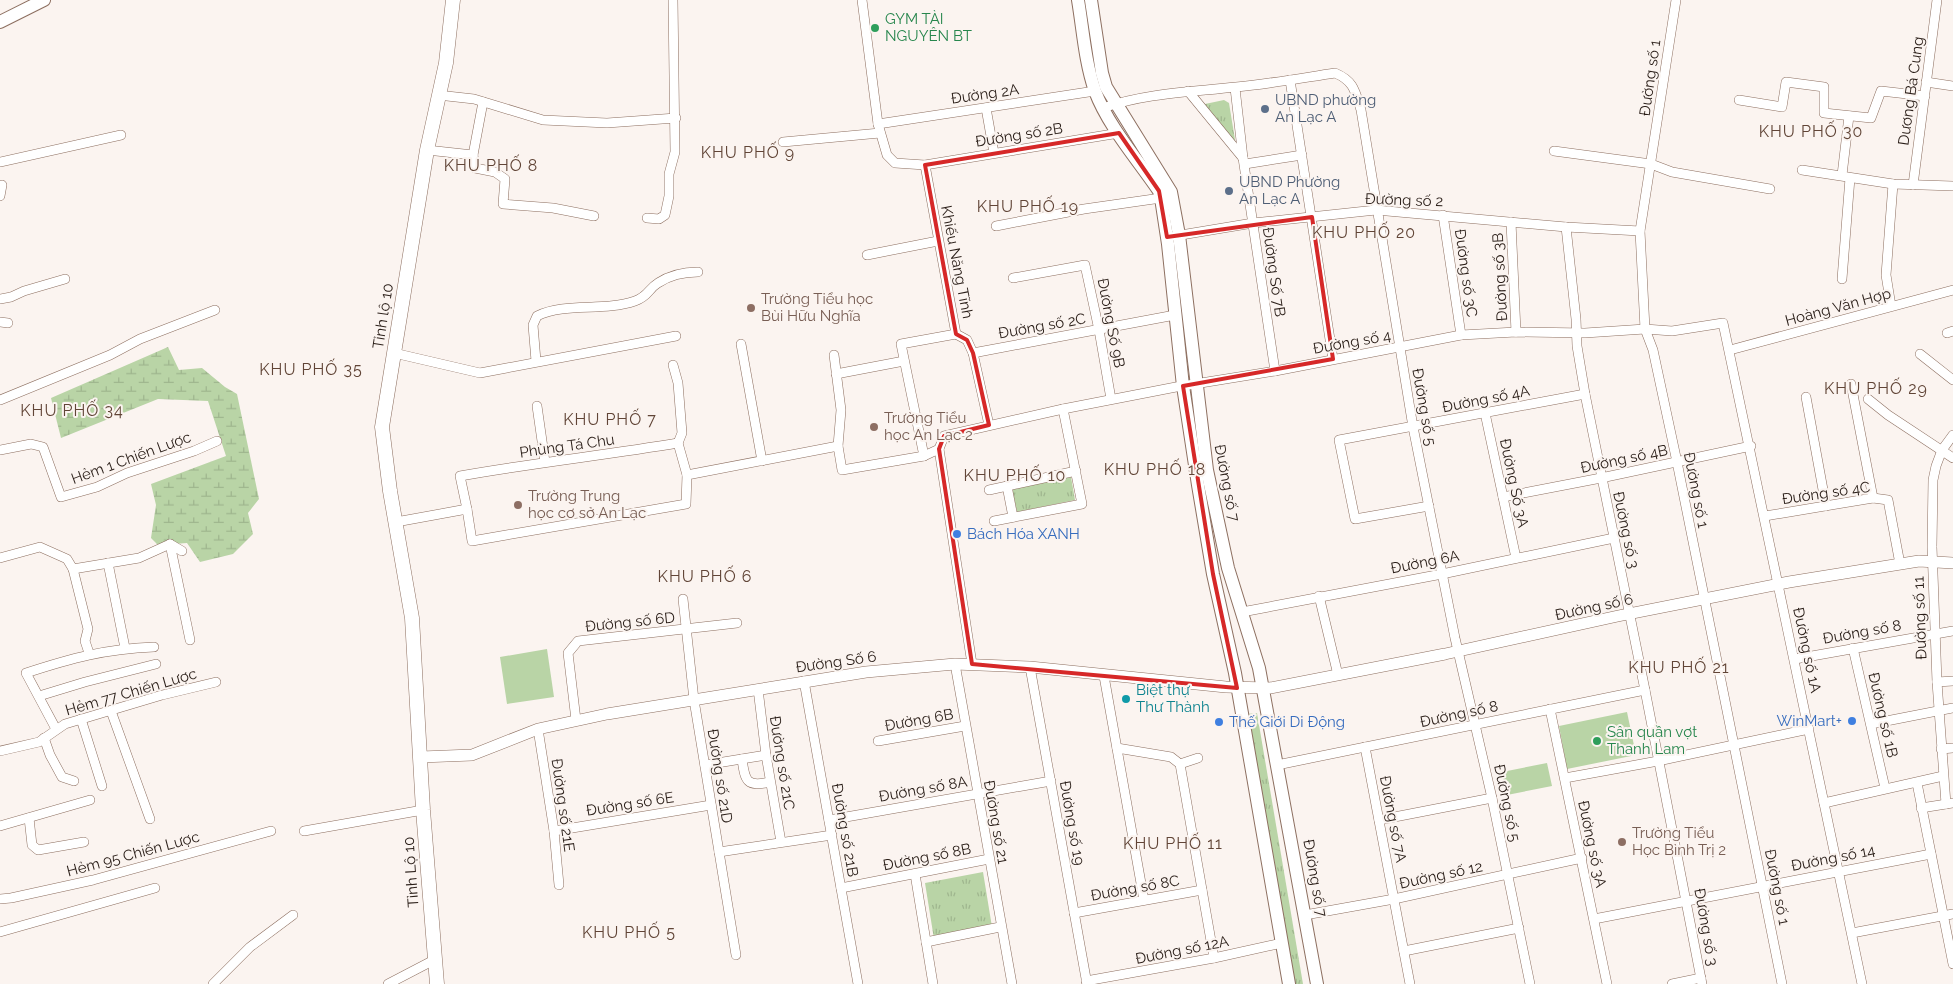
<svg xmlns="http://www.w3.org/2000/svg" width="1953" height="984" viewBox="0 0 1953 984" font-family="Raleway,sans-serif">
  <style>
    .grass { fill: url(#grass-tufts) }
    .wetland { fill: url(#wetland-marsh) }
    .pitch { fill: #b9d4a6 }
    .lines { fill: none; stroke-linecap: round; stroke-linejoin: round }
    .minor-casing { stroke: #8d6f60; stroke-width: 10 }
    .tertiary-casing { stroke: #8d6f60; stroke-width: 12 }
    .secondary-casing { stroke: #8d6f60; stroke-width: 14 }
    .primary-casing { stroke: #8d6f60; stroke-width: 15 }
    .minor { stroke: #fff; stroke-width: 9 }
    .tertiary { stroke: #fff; stroke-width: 11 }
    .secondary { stroke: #fff; stroke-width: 12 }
    .primary { stroke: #fff; stroke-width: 14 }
    .marked { fill: none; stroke: #d62828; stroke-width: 4; stroke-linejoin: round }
    .leisure-dot { fill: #2e9e5b; stroke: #fbf4f0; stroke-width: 2 }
    .service-dot { fill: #5c6f8a; stroke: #fbf4f0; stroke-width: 2 }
    .education-dot { fill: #8d6e63; stroke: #fbf4f0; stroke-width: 2 }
    .shop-dot { fill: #3f7fe0; stroke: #fbf4f0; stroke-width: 2 }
    .culture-dot { fill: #0f9aa8; stroke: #fbf4f0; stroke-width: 2 }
    .labels { text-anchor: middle; stroke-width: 4; stroke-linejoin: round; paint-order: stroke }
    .leisure-label { font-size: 15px; fill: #27864d; stroke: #fbf4f0; text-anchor: start }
    .street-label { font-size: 15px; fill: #291d17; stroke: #fbf4f0 }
    .service-label { font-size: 15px; fill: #4e5e75; stroke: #fbf4f0; text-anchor: start }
    .education-label { font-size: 15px; fill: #785e54; stroke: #fbf4f0; text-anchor: start }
    .shop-label { font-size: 15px; fill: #366cbe; stroke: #fbf4f0; text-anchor: start }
    .culture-label { font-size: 15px; fill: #0d838f; stroke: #fbf4f0; text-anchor: start }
    .neighbourhood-label { font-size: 16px; letter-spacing: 1px; fill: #614537; stroke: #fbf4f0 }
  </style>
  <defs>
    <pattern id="grass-tufts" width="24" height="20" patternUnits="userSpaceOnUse" patternTransform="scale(1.25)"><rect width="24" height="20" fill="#b9d4a6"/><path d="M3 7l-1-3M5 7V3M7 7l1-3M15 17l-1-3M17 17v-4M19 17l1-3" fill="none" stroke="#9fb68e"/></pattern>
    <pattern id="wetland-marsh" width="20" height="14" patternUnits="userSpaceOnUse" patternTransform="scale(1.25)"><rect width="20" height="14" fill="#b9d4a6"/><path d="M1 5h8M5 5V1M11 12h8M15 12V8" fill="none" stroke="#9fb68e"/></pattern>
  </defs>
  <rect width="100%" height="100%" fill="#fbf4f0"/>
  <g class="grass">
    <polygon points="1224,100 1229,103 1236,146 1204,108 1205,104"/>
    <polygon points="1071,477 1075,500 1017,512 1012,489"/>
    <polygon points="1257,713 1303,984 1293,984 1247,714"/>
    <polygon points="983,872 992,927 934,939 925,883"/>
  </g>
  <polygon class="wetland" points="168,347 179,370 202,368 225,387 237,394 259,499 248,513 253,534 233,554 200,562 187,543 158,545 151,538 156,505 151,484 226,456 208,401 158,399 61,438 51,398"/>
  <g class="pitch">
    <polygon points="547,649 554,697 507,704 500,657"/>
    <polygon points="1627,712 1636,755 1567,769 1559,726"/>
    <polygon points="1547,763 1552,786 1507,795 1502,772"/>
  </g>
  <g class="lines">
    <g class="minor-casing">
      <g id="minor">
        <polyline points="862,0 878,124 887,155 895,163 925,165 1119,133"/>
        <polyline points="1676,0 1640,231 1645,329 1653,350 1677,462 1782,984"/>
        <polyline points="1290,80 1333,359"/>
        <polyline points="1926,82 1953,86"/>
        <polyline points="1235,88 1243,158 1275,371"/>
        <polyline points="1188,91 1243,158"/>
        <polyline points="438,95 474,99 543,120 607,123 676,118"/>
        <polyline points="1739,100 1782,107 1786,82 1824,87 1824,113 1871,118 1881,91 1925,96"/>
        <polyline points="986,108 994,153"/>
        <path d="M1103 108C1145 93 1192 92 1236 87 1269 84 1302 78 1335 73 1354 81 1355 91 1361 110L1413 427 1455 638 1492 798 1530 984"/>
        <polyline points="878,124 1095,91"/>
        <polyline points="783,142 880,133"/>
        <polyline points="427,150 473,155 475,168 495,172 505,179 503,204 553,208 594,216"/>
        <polyline points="1554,151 1651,164 1672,172 1770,189"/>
        <polyline points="473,155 483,102"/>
        <polyline points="0,162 121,135"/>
        <polyline points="1245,164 1302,155"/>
        <polyline points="925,165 956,334 967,340 973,353 989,425"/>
        <polyline points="1802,170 1893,184 1953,186"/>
        <polyline points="1842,175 1849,116"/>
        <polyline points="1913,185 1937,0"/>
        <polyline points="0,196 2,185"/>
        <polyline points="1443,215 1461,335"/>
        <polyline points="647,218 659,219 665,215 669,196 669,174 675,152 673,0"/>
        <polyline points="1511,222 1516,332"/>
        <polyline points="996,226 1084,209 1161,198"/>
        <polyline points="1566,227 1576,319 1577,346 1585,394 1645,690 1702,984"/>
        <polyline points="1175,236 1253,223 1376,210 1566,227 1640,231"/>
        <polyline points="867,255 938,241"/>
        <polyline points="1013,278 1085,265 1099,330 1111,399"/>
        <polyline points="1842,279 1850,178"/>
        <polyline points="0,299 11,297 24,291 65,279"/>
        <polyline points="1891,306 1886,275 1893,184"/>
        <polyline points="0,322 8,323"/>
        <polyline points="1947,333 1953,331"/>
        <polyline points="741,344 762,461"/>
        <polyline points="1730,350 1953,290"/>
        <polyline points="394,353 480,373 676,336"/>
        <polyline points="973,353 1175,315"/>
        <polyline points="1920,354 1953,380"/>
        <polyline points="834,355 841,410 838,446"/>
        <path d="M536 361 533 325 537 316C566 302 603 312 635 301 649 296 648 289 658 283 670 275 684 272 698 272"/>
        <polyline points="673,365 678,383 682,433 678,443"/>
        <polyline points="836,374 904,361"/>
        <polyline points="1851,384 1873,498"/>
        <polyline points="1806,397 1826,506"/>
        <polyline points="1868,399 1888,415 1953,458"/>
        <polyline points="0,400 110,355 140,339 215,310"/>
        <polyline points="537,406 545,462"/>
        <polyline points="1485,413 1516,558"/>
        <polyline points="0,450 31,444 43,447 61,497 97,487 127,473 194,451 217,441"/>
        <polyline points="924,456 901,344 956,334"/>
        <polyline points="1007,486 1013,517"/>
        <polyline points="989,490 1076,471"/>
        <polyline points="1503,497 1601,478 1751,446"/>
        <polyline points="1429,506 1355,519 1339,440 1585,394"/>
        <path d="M467 509 460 476C533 463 606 455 678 443L687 475"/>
        <polyline points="1765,516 1873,498 1888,500 1900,564"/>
        <polyline points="994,521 1082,504 1063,409"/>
        <polyline points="396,522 467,509 472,541 686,504 687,475 838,446 842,470 924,456 939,449"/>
        <polyline points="170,544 190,640"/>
        <polyline points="0,558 40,547 67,559 73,569 139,558 170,544 182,551"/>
        <polyline points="108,563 125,648"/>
        <polyline points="73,569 88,629 85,641 89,653"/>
        <polyline points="1319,596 1338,675"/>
        <polyline points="683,599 694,700 736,955"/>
        <polyline points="1242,612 1442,574 1614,538"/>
        <polyline points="1853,648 1885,788"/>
        <polyline points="1795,659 1953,631"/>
        <polyline points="955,664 1012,984"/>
        <polyline points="972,664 939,449 944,436 1063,409 1176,387 1275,371 1461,335 1516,332 1585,333 1645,329 1672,331 1723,323 1862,984"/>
        <polyline points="1030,667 1087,984"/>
        <polyline points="1104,676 1144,900"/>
        <polyline points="804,681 858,984"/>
        <polyline points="1937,682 1953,681"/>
        <polyline points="758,689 766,755 781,842"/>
        <polyline points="39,696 85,682 156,664"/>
        <polyline points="1550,709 1607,984"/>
        <polyline points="111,711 150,819"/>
        <polyline points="81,719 102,786"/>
        <polyline points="576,720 568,653 578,641 737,623"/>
        <polyline points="1871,724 1953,708"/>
        <path d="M56 729 26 673C72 658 105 649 154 647"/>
        <polyline points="538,729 554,831 559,885"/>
        <polyline points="44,738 50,755 62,777 74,781"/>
        <polyline points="878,741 965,726"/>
        <polyline points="1365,747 1410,984"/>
        <polyline points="1117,748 1171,757 1180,764 1214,958"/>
        <polyline points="1941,749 1953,748"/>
        <polyline points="0,751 39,742 65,724 162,695 216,682"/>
        <path d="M742 759C745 782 747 787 770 782"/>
        <polyline points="1180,764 1198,758"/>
        <polyline points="705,765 766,755"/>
        <polyline points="1277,765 1645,690"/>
        <polyline points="1565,778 1658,761 1809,729"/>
        <polyline points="1917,783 1953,964"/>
        <polyline points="1824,803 1943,776"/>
        <polyline points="1946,804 1937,682 1932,547 1933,480 1936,466 1942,450 1953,435"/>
        <polyline points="1921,808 1953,803"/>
        <polyline points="29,818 32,845 38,850 84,842"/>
        <polyline points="829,820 1051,781"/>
        <polyline points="1379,820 1492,798"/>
        <polyline points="0,826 90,800"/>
        <polyline points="304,831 423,810"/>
        <polyline points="554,831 711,805"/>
        <polyline points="719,852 832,835"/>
        <polyline points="915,874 933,984"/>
        <polyline points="841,888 989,859"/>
        <polyline points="0,899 11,898 93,880 271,831"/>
        <polyline points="1074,913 1202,890"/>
        <polyline points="1305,915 1394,899 1582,858"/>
        <polyline points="1594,919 1931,854"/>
        <polyline points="0,932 155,888"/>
        <polyline points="1852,933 1953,914"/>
        <polyline points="926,942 1000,927"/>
        <polyline points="1404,951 1519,928"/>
        <polyline points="1086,981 1214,958 1282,943"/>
        <polyline points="213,984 250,947 293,915"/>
        <polyline points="388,984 434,960"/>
        <polyline points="1672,984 1701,978"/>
      </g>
    </g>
    <g class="tertiary-casing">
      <polyline id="tertiary" points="421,757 472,755 538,729 607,714 866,672 955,664 1030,667 1226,687 1270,688 1445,654 1618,616 1789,582 1919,561 1953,563"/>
    </g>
    <g class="secondary-casing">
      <g id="secondary">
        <path d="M1078 0C1083 30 1085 62 1095 91 1108 126 1138 160 1159 191L1161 198 1168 244 1183 386 1198 485 1213 574 1235 673 1289 984"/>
        <polyline points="1091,0 1102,73 1106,87 1171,192 1179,235 1207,470 1228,568 1259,668 1317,984"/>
        <polyline points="0,22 44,0"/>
      </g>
    </g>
    <g class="primary-casing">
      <polyline id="primary" points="437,984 423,810 412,618 390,491 382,427 427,150 446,63 453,0"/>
    </g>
    <use href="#minor" class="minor"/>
    <use href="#tertiary" class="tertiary"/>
    <use href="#secondary" class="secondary"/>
    <use href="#primary" class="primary"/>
  </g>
  <path class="marked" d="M1119 133 1159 191 1167 237 1312 217 1333 359 1183 386 1213 574 1237 688 972 664 939 449 944 436 989 425 973 353 967 340 956 334 925 165Z"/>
  <g class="leisure-dot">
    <circle cx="875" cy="28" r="5"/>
    <circle cx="1597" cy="741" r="5"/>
  </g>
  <g class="service-dot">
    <circle cx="1265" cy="109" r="5"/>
    <circle cx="1229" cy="191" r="5"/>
  </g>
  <g class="education-dot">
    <circle cx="751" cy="308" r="5"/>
    <circle cx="874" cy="427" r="5"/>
    <circle cx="518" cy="505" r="5"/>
    <circle cx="1622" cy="842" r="5"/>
  </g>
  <g class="shop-dot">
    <circle cx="957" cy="534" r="5"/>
    <circle cx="1852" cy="721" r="5"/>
    <circle cx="1219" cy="722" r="5"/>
  </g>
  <circle class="culture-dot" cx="1126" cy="699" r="5"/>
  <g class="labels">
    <g class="leisure-label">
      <text x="885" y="24">GYM TÀI<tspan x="885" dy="17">NGUYÊN BT</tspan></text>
      <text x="1607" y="737">Sân quần vợt<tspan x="1607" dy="17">Thanh Lam</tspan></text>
    </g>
    <g class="street-label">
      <text transform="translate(1650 78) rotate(-82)" y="5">Đường số 1</text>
      <text transform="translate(1911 91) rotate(-82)" y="5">Dương Bá Cung</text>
      <text transform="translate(985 94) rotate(-8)" y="5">Đường 2A</text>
      <text transform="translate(1019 135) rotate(-9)" y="5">Đường số 2B</text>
      <text transform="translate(1404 200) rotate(2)" y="5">Đường số 2</text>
      <text transform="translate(957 262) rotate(79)" y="5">Khiếu Năng Tĩnh</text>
      <text transform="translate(1274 272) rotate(82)" y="5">Đường Số 7B</text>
      <text transform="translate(1466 273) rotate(82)" y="5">Đường số 3C</text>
      <text transform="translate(1500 277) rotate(-93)" y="5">Đường số 3B</text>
      <text transform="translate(1838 307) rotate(-15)" y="5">Hoàng Văn Hợp</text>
      <text transform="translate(383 316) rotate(-81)" y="5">Tỉnh lộ 10</text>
      <text transform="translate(1111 323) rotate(79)" y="5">Đường Số 9B</text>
      <text transform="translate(1042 326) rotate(-10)" y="5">Đường số 2C</text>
      <text transform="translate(1352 342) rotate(-10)" y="5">Đường số 4</text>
      <text transform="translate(1486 399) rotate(-11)" y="5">Đường số 4A</text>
      <text transform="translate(1424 407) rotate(80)" y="5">Đường số 5</text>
      <text transform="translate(567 446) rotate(-8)" y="5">Phùng Tá Chu</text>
      <text transform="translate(131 458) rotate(-20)" y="5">Hẻm 1 Chiến Lược</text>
      <text transform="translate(1624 459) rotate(-12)" y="5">Đường số 4B</text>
      <text transform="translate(1227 483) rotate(79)" y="5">Đường số 7</text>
      <text transform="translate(1514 483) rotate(78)" y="5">Đường Số 3A</text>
      <text transform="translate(1696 490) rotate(79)" y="5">Đường số 1</text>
      <text transform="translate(1826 493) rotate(-8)" y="5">Đường số 4C</text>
      <text transform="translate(1626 530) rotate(78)" y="5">Đường số 3</text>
      <text transform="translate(1425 562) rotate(-11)" y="5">Đường 6A</text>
      <text transform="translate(1594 607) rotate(-12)" y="5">Đường số 6</text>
      <text transform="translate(1920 618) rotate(-92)" y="5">Đường số 11</text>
      <text transform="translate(630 622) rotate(-6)" y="5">Đường số 6D</text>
      <text transform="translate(1862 632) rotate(-10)" y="5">Đường số 8</text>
      <text transform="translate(1807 650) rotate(78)" y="5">Đường số 1A</text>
      <text transform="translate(836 662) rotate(-8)" y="5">Đường Số 6</text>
      <text transform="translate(131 692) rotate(-16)" y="5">Hẻm 77 Chiến Lược</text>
      <text transform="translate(1459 714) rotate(-12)" y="5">Đường số 8</text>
      <text transform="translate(1883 715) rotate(77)" y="5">Đường số 1B</text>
      <text transform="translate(919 720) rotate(-10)" y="5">Đường 6B</text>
      <text transform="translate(782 763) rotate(81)" y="5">Đường số 21C</text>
      <text transform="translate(720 776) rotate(81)" y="5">Đường số 21D</text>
      <text transform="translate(923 789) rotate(-10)" y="5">Đường số 8A</text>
      <text transform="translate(1507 803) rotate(78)" y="5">Đường số 5</text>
      <text transform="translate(630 804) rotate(-9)" y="5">Đường số 6E</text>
      <text transform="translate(563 805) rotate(82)" y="5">Đường số 21E</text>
      <text transform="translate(1393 819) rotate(79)" y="5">Đường số 7A</text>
      <text transform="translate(996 822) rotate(80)" y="5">Đường số 21</text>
      <text transform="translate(1072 823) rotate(80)" y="5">Đường số 19</text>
      <text transform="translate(845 830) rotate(80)" y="5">Đường số 21B</text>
      <text transform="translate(1592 844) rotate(78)" y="5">Đường số 3A</text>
      <text transform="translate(133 854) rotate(-15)" y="5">Hẻm 95 Chiến Lược</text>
      <text transform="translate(927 857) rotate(-11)" y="5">Đường số 8B</text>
      <text transform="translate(1833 858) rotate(-11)" y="5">Đường số 14</text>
      <text transform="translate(411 872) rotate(-94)" y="5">Tỉnh Lộ 10</text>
      <text transform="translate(1441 875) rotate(-12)" y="5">Đường số 12</text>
      <text transform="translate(1315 878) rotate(80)" y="5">Đường số 7</text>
      <text transform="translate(1777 887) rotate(79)" y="5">Đường số 1</text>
      <text transform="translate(1135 888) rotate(-10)" y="5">Đường số 8C</text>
      <text transform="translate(1706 927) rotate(80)" y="5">Đường số 3</text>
      <text transform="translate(1182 950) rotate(-11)" y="5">Đường số 12A</text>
    </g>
    <g class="service-label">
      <text x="1275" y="105">UBND phường<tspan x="1275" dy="17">An Lạc A</tspan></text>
      <text x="1239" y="187">UBND Phường<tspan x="1239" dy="17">An Lạc A</tspan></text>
    </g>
    <g class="education-label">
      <text x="761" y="304">Trường Tiểu học<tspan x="761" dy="17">Bùi Hữu Nghĩa</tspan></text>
      <text x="884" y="423">Trường Tiểu<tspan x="884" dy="17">học An Lạc 2</tspan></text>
      <text x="528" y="501">Trường Trung<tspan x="528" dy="17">học cơ sở An Lạc</tspan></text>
      <text x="1632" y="838">Trường Tiểu<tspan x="1632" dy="17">Học Bình Trị 2</tspan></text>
    </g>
    <g class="shop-label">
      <text x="967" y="539">Bách Hóa XANH</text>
      <text x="1842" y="726" text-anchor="end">WinMart+</text>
      <text x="1229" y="727">Thế Giới Di Động</text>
    </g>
    <g class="culture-label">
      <text x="1136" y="695">Biệt thự<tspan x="1136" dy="17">Thư Thành</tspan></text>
    </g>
    <g class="neighbourhood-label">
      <text x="1811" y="137">KHU PHỐ 30</text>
      <text x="748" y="158">KHU PHỐ 9</text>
      <text x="491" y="171">KHU PHỐ 8</text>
      <text x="1028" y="212">KHU PHỐ 19</text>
      <text x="1364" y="238">KHU PHỐ 20</text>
      <text x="311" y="375">KHU PHỐ 35</text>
      <text x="1876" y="394">KHU PHỐ 29</text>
      <text x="72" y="416">KHU PHỐ 34</text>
      <text x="610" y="425">KHU PHỐ 7</text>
      <text x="1155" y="475">KHU PHỐ 18</text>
      <text x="1015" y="481">KHU PHỐ 10</text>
      <text x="705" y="582">KHU PHỐ 6</text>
      <text x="1679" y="673">KHU PHỐ 21</text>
      <text x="1173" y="849">KHU PHỐ 11</text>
      <text x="629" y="938">KHU PHỐ 5</text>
    </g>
  </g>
</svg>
